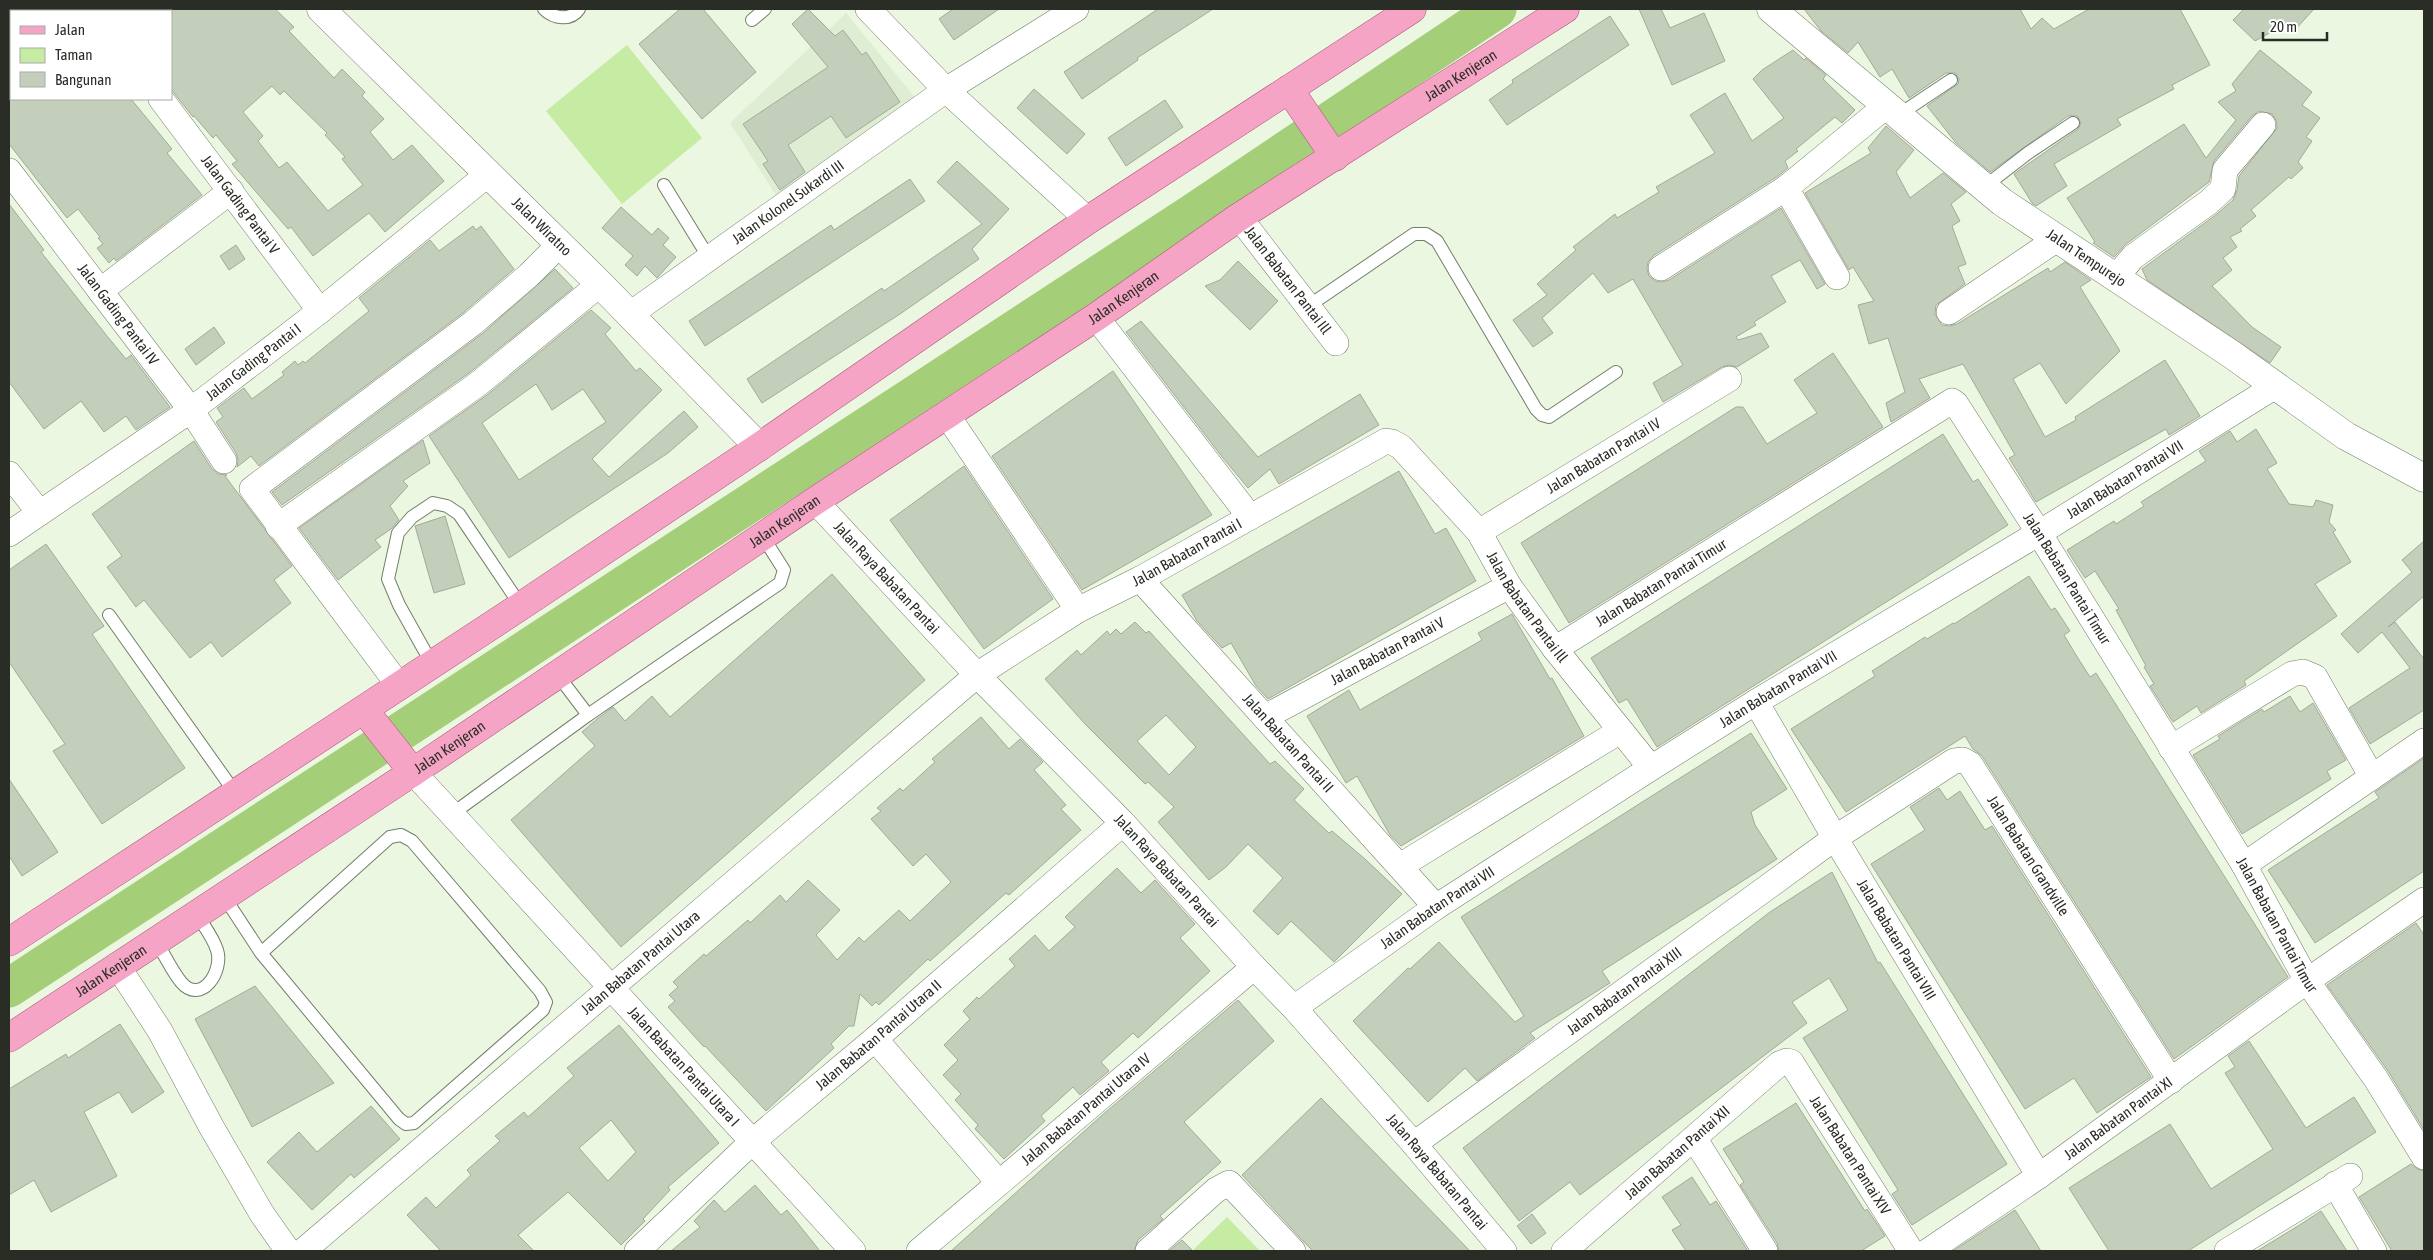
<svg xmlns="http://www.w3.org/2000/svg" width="2433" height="1260" viewBox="0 0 2433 1260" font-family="'Asap Condensed',sans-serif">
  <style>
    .built { fill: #dfeed2 }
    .green { fill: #c6eba3 }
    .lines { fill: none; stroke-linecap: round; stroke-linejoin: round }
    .river { stroke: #a4cf78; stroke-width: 39 }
    .building { fill: #c4cfbb; stroke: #a1ac98; fill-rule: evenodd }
    .lane-casing { stroke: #747e6b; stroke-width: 14 }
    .street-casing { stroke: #747e6b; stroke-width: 26 }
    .secondary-casing { stroke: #747e6b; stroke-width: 29 }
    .primary-casing { stroke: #aa5374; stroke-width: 29 }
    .lane { stroke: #fff; stroke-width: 12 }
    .street { stroke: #fff; stroke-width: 25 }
    .secondary { stroke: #fff; stroke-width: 28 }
    .primary { stroke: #f5a4c5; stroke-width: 28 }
    .labels { text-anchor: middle; stroke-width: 5; stroke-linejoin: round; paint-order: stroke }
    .street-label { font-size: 15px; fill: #292d25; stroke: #fff }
  </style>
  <rect width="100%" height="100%" fill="#ecf7e2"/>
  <polygon class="built" points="846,13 918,101 779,200 730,123"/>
  <g class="green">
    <polygon points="627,45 702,138 622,204 546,111"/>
    <polygon points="1227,1217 1260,1251 1192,1251"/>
  </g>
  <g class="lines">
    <polyline class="river" points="9,988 1193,213 1497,9"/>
  </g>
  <g class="building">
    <path d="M171 9H275L294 27 289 31 334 78 342 69 365 92 362 96 384 119 370 132 393 160 412 145 444 181 385 232 369 213 313 256 291 227 288 229 232 164 237 161 216 135 213 138 194 116 193 117 171 89ZM272 86 280 95 284 91 327 133 325 135 345 157 342 159 363 185 328 211 287 162 279 168 258 141 263 136 243 112Z"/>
    <polygon points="680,9 703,9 756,72 702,119 639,44"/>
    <polygon points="808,9 835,36 843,30 862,55 866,52 900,102 846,138 831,116 788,145 805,172 780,190 763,164 768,161 743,124 828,67 792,24"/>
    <polygon points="953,9 999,9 954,40 939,19"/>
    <polygon points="1158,9 1213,9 1137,58 1138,60 1082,99 1064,72"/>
    <polygon points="1639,9 1661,9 1670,28 1704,13 1725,61 1672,85"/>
    <polygon points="1804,9 2020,9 2031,29 2042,18 2054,29 2089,9 2180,9 2210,65 2172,85 2174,89 2117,119 2121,125 2054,164 2067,186 2036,206 2032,203 2014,174 2078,129 2081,123 2077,116 2068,116 1990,172 1956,143 1927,106 1958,84 1959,79 1955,73 1946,73 1909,98 1892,69 1880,77 1858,42 1848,53 1821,31"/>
    <polygon points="2244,9 2314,9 2293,32 2286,24 2255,41 2233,20"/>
    <polygon points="1610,16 1629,45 1507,125 1489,100 1513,83 1512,80"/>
    <polygon points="1793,50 1804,60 1806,58 1826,75 1823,79 1855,110 1842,123 1835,117 1796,149 1798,151 1785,161 1788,168 1778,176 1653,256 1648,262 1647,269 1649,276 1655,281 1662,282 1669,280 1781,208 1825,284 1817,289 1800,260 1771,276 1786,302 1754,322 1756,325 1736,337 1738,340 1761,333 1769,347 1737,367 1729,365 1722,367 1663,402 1653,383 1683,365 1633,279 1608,293 1593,273 1542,318 1553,333 1533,347 1513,320 1547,295 1537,284 1576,250 1573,247 1615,214 1617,218 1659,192 1656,187 1715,153 1690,115 1725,93 1752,141 1784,118 1753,79 1762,70"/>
    <polygon points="2260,50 2312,92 2302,105 2320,118 2306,137 2312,141 2298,162 2303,168 2291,179 2289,177 2251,210 2256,216 2240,229 2242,231 2230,237 2237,247 2223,258 2232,270 2212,286 2252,327 2281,347 2270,363 2147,280 2142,269 2217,214 2233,200 2237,190 2239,176 2277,128 2276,120 2272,114 2259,111 2252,116 2214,161 2209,182 2125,245 2114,257 2093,243 2095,242 2067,198 2184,124 2206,158 2236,120 2218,102 2236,91 2232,84"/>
    <polygon points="1034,89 1085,134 1067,154 1017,108"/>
    <polygon points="9,99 131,99 172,149 167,153 202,195 116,261 114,258 109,263 97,248 103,244 98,238 100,237 78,209 67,218 9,144"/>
    <polygon points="1165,100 1183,127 1126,166 1108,138"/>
    <polygon points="1886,126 1914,150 1896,172 1910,198 1943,173 1966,192 1951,204 1960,221 1952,226 1966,264 1958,267 1965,284 1936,305 1935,314 1942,325 1950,326 1957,324 2048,268 2050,272 2065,262 2091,280 2080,287 2120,351 2066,404 2040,363 2013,379 2045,437 2076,420 2075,417 2165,360 2200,416 2169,435 2166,429 2036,502 2009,458 2015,455 1963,364 1919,379 1930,398 1891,422 1886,403 1905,392 1888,338 1869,344 1858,305 1874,301 1853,267 1849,270 1805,193 1871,153 1868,148"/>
    <polygon points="957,161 1009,209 972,249 979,259 900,314 762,403 747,379 882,288 884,291 982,224 937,182"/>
    <polygon points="910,179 925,201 705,346 689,321 831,225 834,230"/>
    <polygon points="9,204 44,250 41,252 107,336 126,359 131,355 170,407 136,430 126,416 104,432 81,401 44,429 9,382"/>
    <polygon points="621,207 652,235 658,228 669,238 663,245 676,257 657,278 645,266 637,276 625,265 633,256 602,228"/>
    <polygon points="473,226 476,230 481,226 514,269 464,312 259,466 251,456 237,467 238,460 236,453 216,422 223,417 217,408 244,388 252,399 284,375 282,372 295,361 298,365 303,361 305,363 369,311 359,298 430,240 439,251"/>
    <polygon points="236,245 245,259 229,270 220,256"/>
    <polygon points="1238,261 1278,301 1250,330 1205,286 1220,280"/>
    <polygon points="555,269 573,288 469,373 282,505 272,492 482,334"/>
    <path d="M591 310 611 328 605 334 636 371 640 368 662 390 592 459 609 477 684 411 698 427 668 453 509 558 429 436 487 395ZM536 384 552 410 583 389 606 422 519 480 482 423Z"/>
    <polygon points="1141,321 1258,457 1360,394 1379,425 1279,484 1270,469 1248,488 1223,458 1126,332"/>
    <polygon points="214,327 225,343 196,365 185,349"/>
    <polygon points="1833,353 1883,427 1569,623 1521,543 1736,407 1743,407 1767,444 1817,413 1794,380"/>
    <polygon points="1113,371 1212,515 1082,590 992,456"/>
    <polygon points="2256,429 2277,463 2267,469 2289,504 2313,507 2316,500 2333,505 2329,522 2336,530 2333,532 2351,562 2315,584 2337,616 2244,681 2246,685 2201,713 2197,706 2173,722 2150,686 2154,684 2144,667 2146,666 2116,610 2119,609 2095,571 2085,578 2067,550 2114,521 2116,524 2144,506 2141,502 2206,461 2199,451 2230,431 2237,442"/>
    <polygon points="1943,434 1973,482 1978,479 2008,525 1657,747 1627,699 1619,703 1591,658"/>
    <polygon points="423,440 430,463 403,481 408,486 390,506 399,520 391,529 375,540 381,547 338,580 299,528"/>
    <polygon points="194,441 212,469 218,474 227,475 225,476 292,566 274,580 291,603 222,657 211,642 190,658 144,600 136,607 107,567 122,556 92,514"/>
    <polygon points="964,466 1053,599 984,649 890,520"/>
    <polygon points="1399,471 1435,534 1446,528 1476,581 1268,699 1256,686 1231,643 1222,648 1197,621 1182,595"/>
    <polygon points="445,516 465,584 434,593 415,526"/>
    <polygon points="2424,541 2424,596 2388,627 2395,622 2424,659 2424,710 2370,744 2349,708 2410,668 2382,632 2358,653 2341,634 2412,572 2402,560"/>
    <polygon points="46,544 104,626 92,634 185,768 102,824 53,751 65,744 9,662 9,570"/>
    <polygon points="832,574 925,680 621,947 511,820 595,746 582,732 597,719 613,707 625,721 652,696 670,717"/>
    <polygon points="2029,576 2051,610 2055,608 2070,631 2064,635 2076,655 2090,677 2096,673 2288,977 2174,1059 1982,756 1973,749 1965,736 1846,812 1791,729 1875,676 1872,671 1925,637 1927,639 1953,623 1954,624"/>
    <polygon points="1512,614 1550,679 1552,678 1584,736 1401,846 1390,835 1357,776 1346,783 1307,716 1349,690 1360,710 1482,640 1478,633"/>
    <path d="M1135 622 1146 633 1149 631 1270 764 1275 761 1304 789 1294 800 1329 833 1332 831 1365 859 1402 894 1334 962 1291 921 1278 935 1253 911 1283 878 1248 844 1226 867 1209 880 1158 822 1174 807 1148 782 1145 784 1085 724 1045 679 1077 650 1081 655 1107 631 1110 635 1116 629 1121 634ZM1166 715 1196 747 1169 775 1137 741Z"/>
    <polygon points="2290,696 2300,712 2313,703 2346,760 2327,771 2331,779 2242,834 2193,755 2220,739 2218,736 2262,709 2264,712"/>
    <polygon points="981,717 1009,749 1020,739 1043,762 1034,770 1066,805 1061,809 1081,830 1009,895 1006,893 930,961 928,959 879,1005 876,1002 872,1006 860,994 854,1026 849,1026 831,1044 834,1048 766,1111 705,1046 704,1047 668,1007 675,1001 669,995 678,987 673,982 704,954 706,956 748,920 750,923 780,895 786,902 808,880 840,910 816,935 837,960 859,937 864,942 899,910 910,921 951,882 926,854 913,866 871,819 881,811 877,808 900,788 903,791 935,762 932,759"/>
    <polygon points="1751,733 1787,789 1751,812 1755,825 1777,859 1602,971 1610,983 1530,1033 1535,1038 1477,1081 1465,1068 1428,1102 1353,1021 1408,968 1410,969 1439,942 1515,1022 1524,1016 1461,917"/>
    <polygon points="2424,758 2424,871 2315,943 2268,870 2379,798 2375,792"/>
    <polygon points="9,779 58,852 22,876 9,856"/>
    <polygon points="1939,788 1947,800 1960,791 1985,830 1992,826 2151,1077 2097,1113 2074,1078 2025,1109 1871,864 1925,830 1910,807"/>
    <polygon points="1117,868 1141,893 1155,880 1195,924 1180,938 1210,971 1138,1038 1133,1033 1101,1062 1109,1071 1080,1095 1073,1087 1041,1116 1045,1121 1004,1159 975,1129 978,1125 955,1100 961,1094 943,1075 958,1060 944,1045 970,1019 963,1011 977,997 979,999 1015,966 1009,959 1035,935 1049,951 1075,927 1065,917"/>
    <polygon points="1832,872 1878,963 1880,962 2007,1164 1912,1225 1892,1194 1898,1190 1803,1038 1848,1010 1829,978 1792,1002 1807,1023 1580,1195 1570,1182 1519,1221 1463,1148 1770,912"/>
    <polygon points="2416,923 2424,935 2424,1130 2388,1071 2327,985"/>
    <polygon points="255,986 334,1083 252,1127 195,1019"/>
    <polygon points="1238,1000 1274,1041 1184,1122 1221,1162 1160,1216 1163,1219 1138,1240 1134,1251 951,1251 1100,1117"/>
    <polygon points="120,1024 164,1092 132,1113 119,1092 84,1112 117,1176 51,1212 34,1180 9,1195 9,1089 66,1054 68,1058"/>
    <path d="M619 1025 719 1143 668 1187 670 1190 643 1219 645 1221 621 1245 568 1192 518 1235 534 1251H441L407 1215 426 1197 436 1208 471 1175 467 1170 500 1141 495 1136 524 1112 528 1117 574 1076 567 1068ZM611 1120 636 1152 608 1181 579 1148Z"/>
    <polygon points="2249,1041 2306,1128 2354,1097 2376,1132 2188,1251 2109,1251 2069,1188 2170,1124 2211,1189 2273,1149 2225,1073 2235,1067 2228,1056"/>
    <polygon points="1321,1098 1376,1154 1470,1251 1313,1251 1304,1242 1242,1175"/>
    <polygon points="1796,1103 1865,1211 1867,1209 1885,1236 1861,1251 1779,1251 1777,1243 1740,1185 1744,1182 1723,1149"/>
    <polygon points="371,1106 400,1139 354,1178 351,1174 312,1210 267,1162 299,1132 317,1152"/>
    <polygon points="2411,1164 2417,1169 2424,1171 2424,1251 2392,1251 2359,1197"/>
    <polygon points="1692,1177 1710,1205 1716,1201 1748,1251 1686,1251 1672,1230 1681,1225 1662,1197"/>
    <polygon points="755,1185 781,1215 787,1210 820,1251 671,1251 700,1227 694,1221 714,1200 725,1212"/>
    <polygon points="2015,1210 2041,1251 1953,1251 2000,1220"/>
    <polygon points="2321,1211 2347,1251 2257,1251 2298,1226"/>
    <polygon points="1532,1214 1546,1233 1531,1244 1517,1226"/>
    <polygon points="1182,1240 1193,1251 1169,1251"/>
  </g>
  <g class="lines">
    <g class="lane-casing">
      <g id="lane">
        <path d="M544 9C554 19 571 21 579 9"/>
        <polyline points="752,20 765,9"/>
        <polyline points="1897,116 1951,80"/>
        <polyline points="664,185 709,258"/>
        <polyline points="1984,187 2028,153 2073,123"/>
        <polyline points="1307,307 1414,234 1426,234 1437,241 1536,409 1542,415 1549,417 1616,372"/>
        <polyline points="109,615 236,794"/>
        <polyline points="432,664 399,605 388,579 398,533 412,517 433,503 447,506 459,514 521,606"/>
        <polyline points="557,674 588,715"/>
        <polyline points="452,814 588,715 780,583 784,570 763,537"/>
        <polyline points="223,895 261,953 399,1119 406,1124 414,1123 543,1010 546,1002 540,991 412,841 401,835 390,837 261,953"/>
        <path d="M155 940C164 953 171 970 181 982 201 1006 224 971 217 950 213 937 203 925 196 913"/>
      </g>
    </g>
    <g class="street-casing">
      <g id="street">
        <polyline points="92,9 94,11"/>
        <polyline points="868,9 946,90 1088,220"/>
        <path id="s1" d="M161 99 320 311"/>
        <path id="s2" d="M9 171 191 410 224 461"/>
        <polyline points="1786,188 1837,277"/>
        <path id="s3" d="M1239 217 1336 343"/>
        <polyline points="1661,268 1786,188 1886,106"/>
        <polyline points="2116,277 2133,257 2209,202 2223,189 2225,170 2263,125"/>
        <polyline points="100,291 231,191"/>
        <polyline points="1949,312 2057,239"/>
        <path id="s4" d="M629 315 946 90 1076 9"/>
        <polyline points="1096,317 1250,517"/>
        <polyline points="947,415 1078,610"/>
        <polyline points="9,474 39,512"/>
        <path id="s5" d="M815 501 977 675 1123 823 1254 967 1294 1008 1414 1144 1504 1251"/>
        <polyline points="278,526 478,384 600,284"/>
        <path id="s6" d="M1479 532 1729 379"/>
        <path id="s7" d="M9 534 191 410 320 311 487 175"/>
        <path id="s8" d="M1140 579 1436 907"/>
        <path id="s9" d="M1555 649 1952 401 1956 404 2039 533 2244 865 2307 981 2376 1079 2424 1157"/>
        <polyline points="400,687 252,489 473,323 529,275 559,245"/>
        <path id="s10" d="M1756 702 1835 838 2039 1176"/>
        <path id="s11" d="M1265 717 1509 586"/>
        <polyline points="2171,748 2292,674 2303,672 2315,677 2372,777 2244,865"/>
        <path id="s12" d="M413 772 853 1251"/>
        <polyline points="2372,777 2424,741"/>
        <polyline points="1400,866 1620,731"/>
        <polyline points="117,965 160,1031 212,1128 262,1214 288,1251"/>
        <path id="s13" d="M1294 1008 1436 907 1651 768 1756 702 2039 533 2274 387"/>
        <polyline points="875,1039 999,1183"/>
        <polyline points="1694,1138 1765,1251"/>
        <path id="s14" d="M1414 1144 1835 838 1954 761 1963 760 1970 764 2171 1081"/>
        <polyline points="2335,1184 2374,1251"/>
        <path id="s15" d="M303 1251 977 675 1078 610 1140 579 1386 441 1392 442 1401 447 1479 532 1509 586 1555 649 1651 768"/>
        <path id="s16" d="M637 1251 752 1142 875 1039 1123 823"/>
        <path id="s17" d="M919 1251 1254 967"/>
        <polyline points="1148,1251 1216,1190 1229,1183 1293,1251"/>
        <path id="s18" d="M1564 1251 1779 1064 1787 1061 1791 1062 1911 1251"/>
        <path id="s19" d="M1928 1251 2039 1176 2307 981 2424 900"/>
        <polyline points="2227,1251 2350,1176"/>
      </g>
    </g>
    <g class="secondary-casing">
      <g id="secondary">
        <path id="s20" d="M321 9 600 284 759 447"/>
        <path id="s21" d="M1771 9 2002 202 2231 354 2346 436 2424 478"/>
      </g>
    </g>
    <g class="primary-casing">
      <g id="primary">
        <polyline points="1289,89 1335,157"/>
        <polyline points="364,710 413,772"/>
        <polyline points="9,942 521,606 759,447 1088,220 1412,9"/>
        <path id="s22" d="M9 1038 413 772 815 501 1096 317 1239 217 1565 9"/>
      </g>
    </g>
    <use href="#lane" class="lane"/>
    <use href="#street" class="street"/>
    <use href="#secondary" class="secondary"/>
    <use href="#primary" class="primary"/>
  </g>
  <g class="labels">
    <g class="street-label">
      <text dy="5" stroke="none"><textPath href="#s22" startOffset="1742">Jalan Kenjeran</textPath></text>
      <text dy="5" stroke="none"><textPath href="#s4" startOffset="195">Jalan Kolonel Sukardi III</textPath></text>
      <text dy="5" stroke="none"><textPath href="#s1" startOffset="132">Jalan Gading Pantai V</textPath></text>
      <text dy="5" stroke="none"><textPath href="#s20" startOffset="310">Jalan Wiratno</textPath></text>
      <text dy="5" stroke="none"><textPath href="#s21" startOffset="402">Jalan Tempurejo</textPath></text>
      <text dy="5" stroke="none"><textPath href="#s3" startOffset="80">Jalan Babatan Pantai Ill</textPath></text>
      <text dy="5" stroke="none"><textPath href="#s22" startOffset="1338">Jalan Kenjeran</textPath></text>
      <text dy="5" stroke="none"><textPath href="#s2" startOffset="180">Jalan Gading Pantai IV</textPath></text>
      <text dy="5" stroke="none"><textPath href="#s7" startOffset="299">Jalan Gading Pantai I</textPath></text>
      <text dy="5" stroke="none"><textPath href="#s6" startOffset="146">Jalan Babatan Pantai IV</textPath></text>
      <text dy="5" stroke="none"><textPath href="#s13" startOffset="985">Jalan Babatan Pantai VII</textPath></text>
      <text dy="5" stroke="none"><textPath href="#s22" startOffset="932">Jalan Kenjeran</textPath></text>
      <text dy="5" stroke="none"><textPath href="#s15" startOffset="1130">Jalan Babatan Pantai I</textPath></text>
      <text dy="5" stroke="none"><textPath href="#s5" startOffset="105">Jalan Raya Babatan Pantai</textPath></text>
      <text dy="5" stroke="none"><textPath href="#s9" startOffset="680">Jalan Babatan Pantai Timur</textPath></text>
      <text dy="5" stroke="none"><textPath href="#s9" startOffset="125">Jalan Babatan Pantai Timur</textPath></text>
      <text dy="5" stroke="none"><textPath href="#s15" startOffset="1579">Jalan Babatan Pantai Ill</textPath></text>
      <text dy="5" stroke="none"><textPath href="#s11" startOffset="139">Jalan Babatan Pantai V</textPath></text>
      <text dy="5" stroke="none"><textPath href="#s13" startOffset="580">Jalan Babatan Pantai VII</textPath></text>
      <text dy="5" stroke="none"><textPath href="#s8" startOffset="221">Jalan Babatan Pantai II</textPath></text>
      <text dy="5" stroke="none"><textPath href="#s22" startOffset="528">Jalan Kenjeran</textPath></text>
      <text dy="5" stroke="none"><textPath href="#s14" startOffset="788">Jalan Babatan Grandville</textPath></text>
      <text dy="5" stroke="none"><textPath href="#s5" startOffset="510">Jalan Raya Babatan Pantai</textPath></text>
      <text dy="5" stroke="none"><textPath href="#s13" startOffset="175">Jalan Babatan Pantai VII</textPath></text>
      <text dy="5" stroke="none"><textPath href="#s9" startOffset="1085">Jalan Babatan Pantai Timur</textPath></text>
      <text dy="5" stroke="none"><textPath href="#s10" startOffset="276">Jalan Babatan Pantai VIII</textPath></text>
      <text dy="5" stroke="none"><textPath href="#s15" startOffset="444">Jalan Babatan Pantai Utara</textPath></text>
      <text dy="5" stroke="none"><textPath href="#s22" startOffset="122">Jalan Kenjeran</textPath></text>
      <text dy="5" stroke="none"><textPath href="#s14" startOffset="260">Jalan Babatan Pantai XIII</textPath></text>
      <text dy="5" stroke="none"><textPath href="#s16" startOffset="324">Jalan Babatan Pantai Utara II</textPath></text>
      <text dy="5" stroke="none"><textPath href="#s12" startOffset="400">Jalan Babatan Pantai Utara I</textPath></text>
      <text dy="5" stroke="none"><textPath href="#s17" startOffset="219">Jalan Babatan Pantai Utara IV</textPath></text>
      <text dy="5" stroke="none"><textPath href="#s19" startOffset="232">Jalan Babatan Pantai XI</textPath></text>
      <text dy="5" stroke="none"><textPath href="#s18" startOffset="150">Jalan Babatan Pantai XII</textPath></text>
      <text dy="5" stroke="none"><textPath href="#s18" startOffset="408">Jalan Babatan Pantai XIV</textPath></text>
      <text dy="5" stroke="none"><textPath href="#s5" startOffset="915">Jalan Raya Babatan Pantai</textPath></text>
    </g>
  </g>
  <rect width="2433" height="1260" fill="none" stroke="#292d25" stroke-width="20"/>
  <rect x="10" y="10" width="162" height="90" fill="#ffffff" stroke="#a9aba8"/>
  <rect x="20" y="26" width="25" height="8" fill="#f5a4c5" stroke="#a9aba8"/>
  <text x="55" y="35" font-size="15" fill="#292d25">Jalan</text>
  <rect x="20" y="48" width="25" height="15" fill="#c6eba3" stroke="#a9aba8"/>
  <text x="55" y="60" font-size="15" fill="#292d25">Taman</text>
  <rect x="20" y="72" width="25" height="15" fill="#c4cfbb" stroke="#a9aba8"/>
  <text x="55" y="85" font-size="15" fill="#292d25">Bangunan</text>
  <path d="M2263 32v8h64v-8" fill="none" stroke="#292d25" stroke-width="2.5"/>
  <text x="2270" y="32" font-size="15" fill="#292d25" stroke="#ffffff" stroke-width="4" paint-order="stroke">20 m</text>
</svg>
